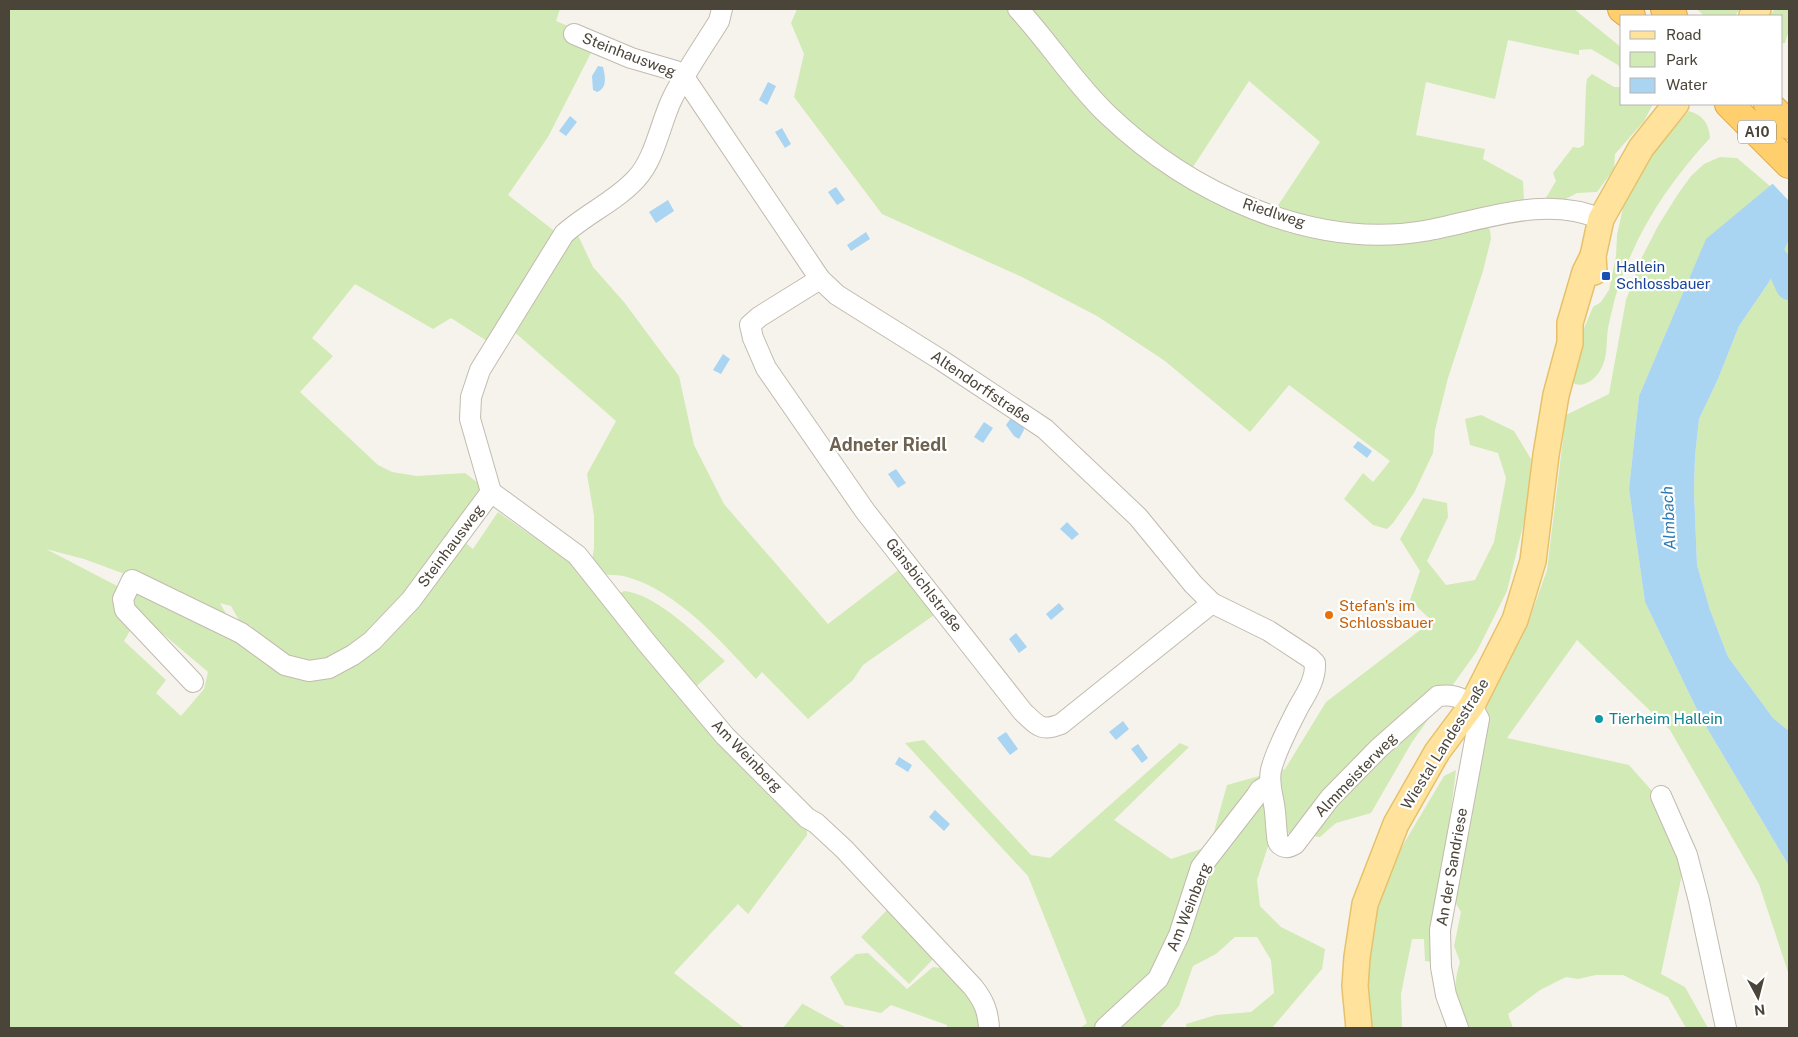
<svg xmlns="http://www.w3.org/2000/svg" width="1798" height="1037" viewBox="0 0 1798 1037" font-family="'Public Sans',sans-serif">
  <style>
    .green { fill: #d2eab5; fill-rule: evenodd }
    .water { fill: #a9d4f2 }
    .pier { fill: #f6f3ec }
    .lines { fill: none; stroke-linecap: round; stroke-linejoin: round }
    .river { stroke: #a9d4f2; stroke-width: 26 }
    .minor-casing { stroke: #c2bbae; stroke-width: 22 }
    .major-casing { stroke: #e6c16a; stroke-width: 28 }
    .highway-casing { stroke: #e0a43c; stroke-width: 30 }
    .minor { stroke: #fff; stroke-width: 20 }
    .major { stroke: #ffe39c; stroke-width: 25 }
    .highway { stroke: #ffcf6e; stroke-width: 28 }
    .transit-dot { fill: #1a4fb4; stroke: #fff; stroke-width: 2 }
    .food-dot { fill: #e8710a; stroke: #fff; stroke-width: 2 }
    .culture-dot { fill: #0f9aa8; stroke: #fff; stroke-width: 2 }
    .labels { text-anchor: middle; stroke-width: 4.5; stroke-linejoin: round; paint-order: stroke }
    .shield { fill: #fff; stroke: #817c74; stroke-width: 1 }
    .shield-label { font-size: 14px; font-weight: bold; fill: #4b4439 }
    .street-label { font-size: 15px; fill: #4b4439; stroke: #fff }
    .transit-label { font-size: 15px; fill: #164399; stroke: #fff; text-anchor: start }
    .food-label { font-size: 15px; fill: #c56008; stroke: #fff; text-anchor: start }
    .culture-label { font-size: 15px; fill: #0d838f; stroke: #fff; text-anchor: start }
    .water-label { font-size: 16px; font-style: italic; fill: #2e7ab2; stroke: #fff }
    .quarter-label { font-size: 18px; font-weight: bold; fill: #6e6250; stroke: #fff }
  </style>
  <rect width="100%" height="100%" fill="#f6f3ec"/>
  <g class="green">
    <path d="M9 9H560L556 21 575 29 571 40 593 49 548 137 508 195 557 233 490 343 451 318 433 329 355 284 312 338 333 356 300 392 378 465 392 472 417 476 465 473 486 489 446 548 416 586 386 619 360 645 331 662 316 665 295 663 276 654 255 637 251 625 244 629 231 606 220 603 240 639 272 662 291 672 306 676 327 674 344 667 375 644 418 600 463 541 473 549 498 512 571 563 574 559 635 638 725 740 802 818 807 829V835L748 914 738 904 674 973 744 1028H9ZM46 549 84 559 141 580 131 607 208 672 204 689 181 716 156 693 166 680 124 641 131 629 121 588Z"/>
    <polygon points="797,9 1012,9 1134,145 1311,231 1486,226 1490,230 1491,239 1483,271 1448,378 1435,430 1433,453 1414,493 1393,523 1387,529 1373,525 1344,499 1363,473 1373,482 1390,461 1289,385 1250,432 1165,361 1097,316 1022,277 882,214 794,97 804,54 791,23"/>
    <polygon points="1025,9 1574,9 1622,48 1622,72 1618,65 1591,49 1579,50 1579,55 1508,40 1495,99 1426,82 1416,135 1485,149 1483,159 1523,181 1524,202 1470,216 1370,230 1275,210 1320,142 1249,81 1191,170 1113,114"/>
    <polygon points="1697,9 1741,9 1734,16 1704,16"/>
    <polygon points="1775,9 1789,9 1789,30 1785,43 1782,43 1782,16 1769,16"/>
    <polygon points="1592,74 1614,87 1622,87 1622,104 1653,104 1644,121 1615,154 1614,169 1597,192 1577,193 1560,202 1544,201 1556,181 1553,173 1573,147 1579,148 1584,145 1586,86 1587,79"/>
    <path d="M1689 111C1703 115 1709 124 1710 138 1666 186 1634 235 1615 298 1613 307 1610 318 1608 328 1606 341 1608 357 1601 369 1596 379 1581 391 1571 381L1576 347 1593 307 1601 302 1609 290 1616 256 1617 235 1623 208 1631 187 1652 153Z"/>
    <path d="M1720 157 1737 158 1770 186 1706 240 1639 396 1629 489 1645 602 1701 718 1789 866V975L1759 884 1670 730 1577 640 1507 738 1629 765 1653 792 1685 860 1661 974 1685 987 1708 1028H1686L1668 997 1623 975H1596L1578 979 1566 977 1540 990 1508 1014 1513 1028H1463C1456 1004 1452 986 1460 962L1454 946 1461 912 1452 897 1487 703 1526 629 1547 570 1566 415 1609 394 1626 300 1641 259 1658 226 1678 194 1691 176 1704 164Z"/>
    <path d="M576 231 593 267 624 302 679 376 694 445 724 504 828 624 901 568 937 613 863 665 853 680 808 719 762 672 756 679C721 641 677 591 627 577 618 574 608 576 600 574L591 566 594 548V516L587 474 616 421 511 329Z"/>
    <polygon points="1789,240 1789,731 1773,718 1728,657 1710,610 1697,565 1694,491 1695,456 1699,419 1718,379 1739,326 1769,282"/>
    <polygon points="1481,415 1514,431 1531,459 1528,506 1507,591 1477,651 1412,742 1371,813 1336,823 1320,837 1273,831 1257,880 1260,906 1281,927 1325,949 1322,969 1272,1028 1187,1028 1186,1024 1216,1015 1251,1012 1274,993 1271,960 1257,937 1235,937 1216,954 1193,966 1179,1006 1160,1028 1080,1028 1087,1023 1028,876 905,743 924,740 1031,855 1050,858 1180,743 1189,747 1114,820 1171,859 1210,846 1227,785 1285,769 1326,702 1432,621 1410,600 1420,571 1400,539 1423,498 1447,503 1448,517 1427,561 1446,585 1475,580 1494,542 1506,478 1498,453 1470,445 1465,419"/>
    <path d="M624 591C657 594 700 638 725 661L691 691 617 595Z"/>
    <polygon points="1456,770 1432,962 1425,961 1424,939 1412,939 1401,994 1402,1028 1369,1028 1365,984 1374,913 1397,855 1444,776"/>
    <polygon points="887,910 935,957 909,984 861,937"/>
    <polygon points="868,953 907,989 933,967 941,968 979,1001 985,1028 947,1028 947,1025 891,1005 881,1013 845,1005 830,977 856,954"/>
    <polygon points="803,1003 803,1004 847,1028 783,1028"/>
  </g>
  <g class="water">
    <path d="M598 66 603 67C605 76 608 88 597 92L593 90 592 76Z"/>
    <polygon points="768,82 776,86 767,105 759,100"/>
    <polygon points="570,116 577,122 566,136 559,131"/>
    <polygon points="782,128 791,144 785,148 775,132"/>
    <polygon points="1789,170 1789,240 1769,282 1739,326 1718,379 1699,419 1695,456 1694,491 1697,565 1710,610 1728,657 1773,718 1789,731 1789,866 1701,718 1645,602 1629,489 1639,396 1706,239"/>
    <polygon points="836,187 845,200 837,205 828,192"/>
    <polygon points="668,200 674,211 656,223 649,212"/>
    <polygon points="866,232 870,239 851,251 847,245"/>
    <polygon points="723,354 730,359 721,374 713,370"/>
    <polygon points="1011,418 1023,427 1024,430 1019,439 1014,436 1006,425"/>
    <polygon points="984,422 993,428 983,443 974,437"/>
    <polygon points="1358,441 1372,451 1367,458 1353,447"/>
    <polygon points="896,469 906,483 898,488 888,474"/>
    <polygon points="1067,522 1079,534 1072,540 1060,529"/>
    <polygon points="1059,603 1064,609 1051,620 1046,614"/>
    <polygon points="1016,633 1027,647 1019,653 1009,639"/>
    <polygon points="1123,721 1129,729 1116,740 1109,732"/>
    <polygon points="1006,732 1018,749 1010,755 997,738"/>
    <polygon points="1138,744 1148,758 1142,763 1131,749"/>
    <polygon points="899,757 912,765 908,772 895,764"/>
    <polygon points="935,810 950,824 944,831 929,817"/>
  </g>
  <polygon class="pier" points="1789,167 1789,201 1771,182"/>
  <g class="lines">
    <polyline class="river" points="1757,234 1778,263 1789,287"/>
    <g class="minor-casing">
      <g id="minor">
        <path d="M1018 9C1050 43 1074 83 1108 115 1189 192 1310 250 1424 231 1482 221 1543 194 1601 219"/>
        <path d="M574 34 631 58 676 71 684 77 820 279 837 295 941 360 1045 429 1138 517 1193 584 1212 603 1269 631 1310 658 1315 663C1316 681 1305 695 1297 710 1288 728 1276 750 1271 770 1268 785 1274 798 1275 812 1276 820 1276 828 1277 835 1277 847 1286 850 1295 844L1330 798 1379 748 1438 696C1459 693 1470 701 1479 719L1440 930 1441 967 1446 995 1458 1028"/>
        <path d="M820 279 759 317 750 325 753 338 766 368 865 511 1023 712C1038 726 1041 732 1061 724L1212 603"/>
        <path d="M491 492 577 555 646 642 725 736 807 818 816 823 844 849 973 987C984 1001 988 1011 989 1028"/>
        <path d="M491 492 470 419 471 397 480 370 564 234C586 214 616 201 636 179 655 159 660 124 672 99 685 72 703 47 719 21L722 9"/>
        <polyline points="193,682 125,610 123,599 132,580 241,633 285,665 309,671 329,668 353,655 372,641 411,600 491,492"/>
        <polyline points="1661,796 1687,855 1699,901 1726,1028"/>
        <polyline points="1105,1028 1158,979 1179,935 1201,867 1256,796 1260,790 1270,784"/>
      </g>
    </g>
    <g class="major-casing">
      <g id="major">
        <polyline points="1752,16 1758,9"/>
        <polyline points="1594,272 1593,256 1601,219 1641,148 1676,104"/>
        <polyline points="1359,1028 1355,986 1357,957 1365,904 1396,824 1437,752 1472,705 1515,620 1533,561 1546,455 1556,395 1570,343 1570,323 1585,272 1593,256"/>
      </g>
    </g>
    <g class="highway-casing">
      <g id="highway">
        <polyline points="1622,9 1631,16"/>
        <polyline points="1665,9 1673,16"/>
        <polyline points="1729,104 1789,164"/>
        <polyline points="1768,104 1789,125"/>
      </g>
    </g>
    <use href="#minor" class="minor"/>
    <use href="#major" class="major"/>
    <use href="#highway" class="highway"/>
  </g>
  <rect class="transit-dot" x="1601" y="271" width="10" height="10" rx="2.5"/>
  <circle class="food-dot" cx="1329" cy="615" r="5"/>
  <circle class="culture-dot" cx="1599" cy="719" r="5"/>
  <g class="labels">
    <rect class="shield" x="1738" y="120.5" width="38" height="23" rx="4"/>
    <g class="shield-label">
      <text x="1757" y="137">A10</text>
    </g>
    <g class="street-label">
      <text transform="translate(629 55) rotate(21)" y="5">Steinhausweg</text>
      <text transform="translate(1274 213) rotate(18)" y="5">Riedlweg</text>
      <text transform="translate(981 387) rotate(34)" y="5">Altendorffstraße</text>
      <text transform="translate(451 546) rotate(-53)" y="5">Steinhausweg</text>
      <text transform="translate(924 585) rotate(52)" y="5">Gänsbichlstraße</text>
      <text transform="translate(1445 744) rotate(-58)" y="5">Wiestal Landesstraße</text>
      <text transform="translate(747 756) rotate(46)" y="5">Am Weinberg</text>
      <text transform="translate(1356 775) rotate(-46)" y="5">Almmeisterweg</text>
      <text transform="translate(1452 867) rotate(-80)" y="5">An der Sandriese</text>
      <text transform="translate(1189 907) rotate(-68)" y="5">Am Weinberg</text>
    </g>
    <g class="transit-label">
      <text x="1616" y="272">Hallein<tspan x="1616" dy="17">Schlossbauer</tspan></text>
    </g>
    <g class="food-label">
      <text x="1339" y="611">Stefan's im<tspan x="1339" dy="17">Schlossbauer</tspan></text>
    </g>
    <g class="culture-label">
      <text x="1609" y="724">Tierheim Hallein</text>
    </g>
    <g class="water-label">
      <text transform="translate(1668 518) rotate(-93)" y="6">Almbach</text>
    </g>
    <g class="quarter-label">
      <text x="888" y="451">Adneter Riedl</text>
    </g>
  </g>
  <rect width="1798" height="1037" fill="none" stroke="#4b4439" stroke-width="20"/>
  <rect x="1620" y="15" width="162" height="90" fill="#ffffff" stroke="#b7b4b0"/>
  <rect x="1630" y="31" width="25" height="8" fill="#ffe39c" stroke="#b7b4b0"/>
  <text x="1666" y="40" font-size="15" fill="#4b4439">Road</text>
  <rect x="1630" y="52" width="25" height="15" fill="#d2eab5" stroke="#b7b4b0"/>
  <text x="1666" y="65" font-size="15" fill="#4b4439">Park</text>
  <rect x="1630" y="78" width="25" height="15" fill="#a9d4f2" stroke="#b7b4b0"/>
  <text x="1666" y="90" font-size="15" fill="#4b4439">Water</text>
  <g transform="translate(1758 997) rotate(173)" stroke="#ffffff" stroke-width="4" paint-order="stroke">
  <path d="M0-4L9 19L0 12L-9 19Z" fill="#4b4439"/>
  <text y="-8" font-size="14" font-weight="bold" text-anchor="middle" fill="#4b4439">N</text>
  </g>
</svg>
